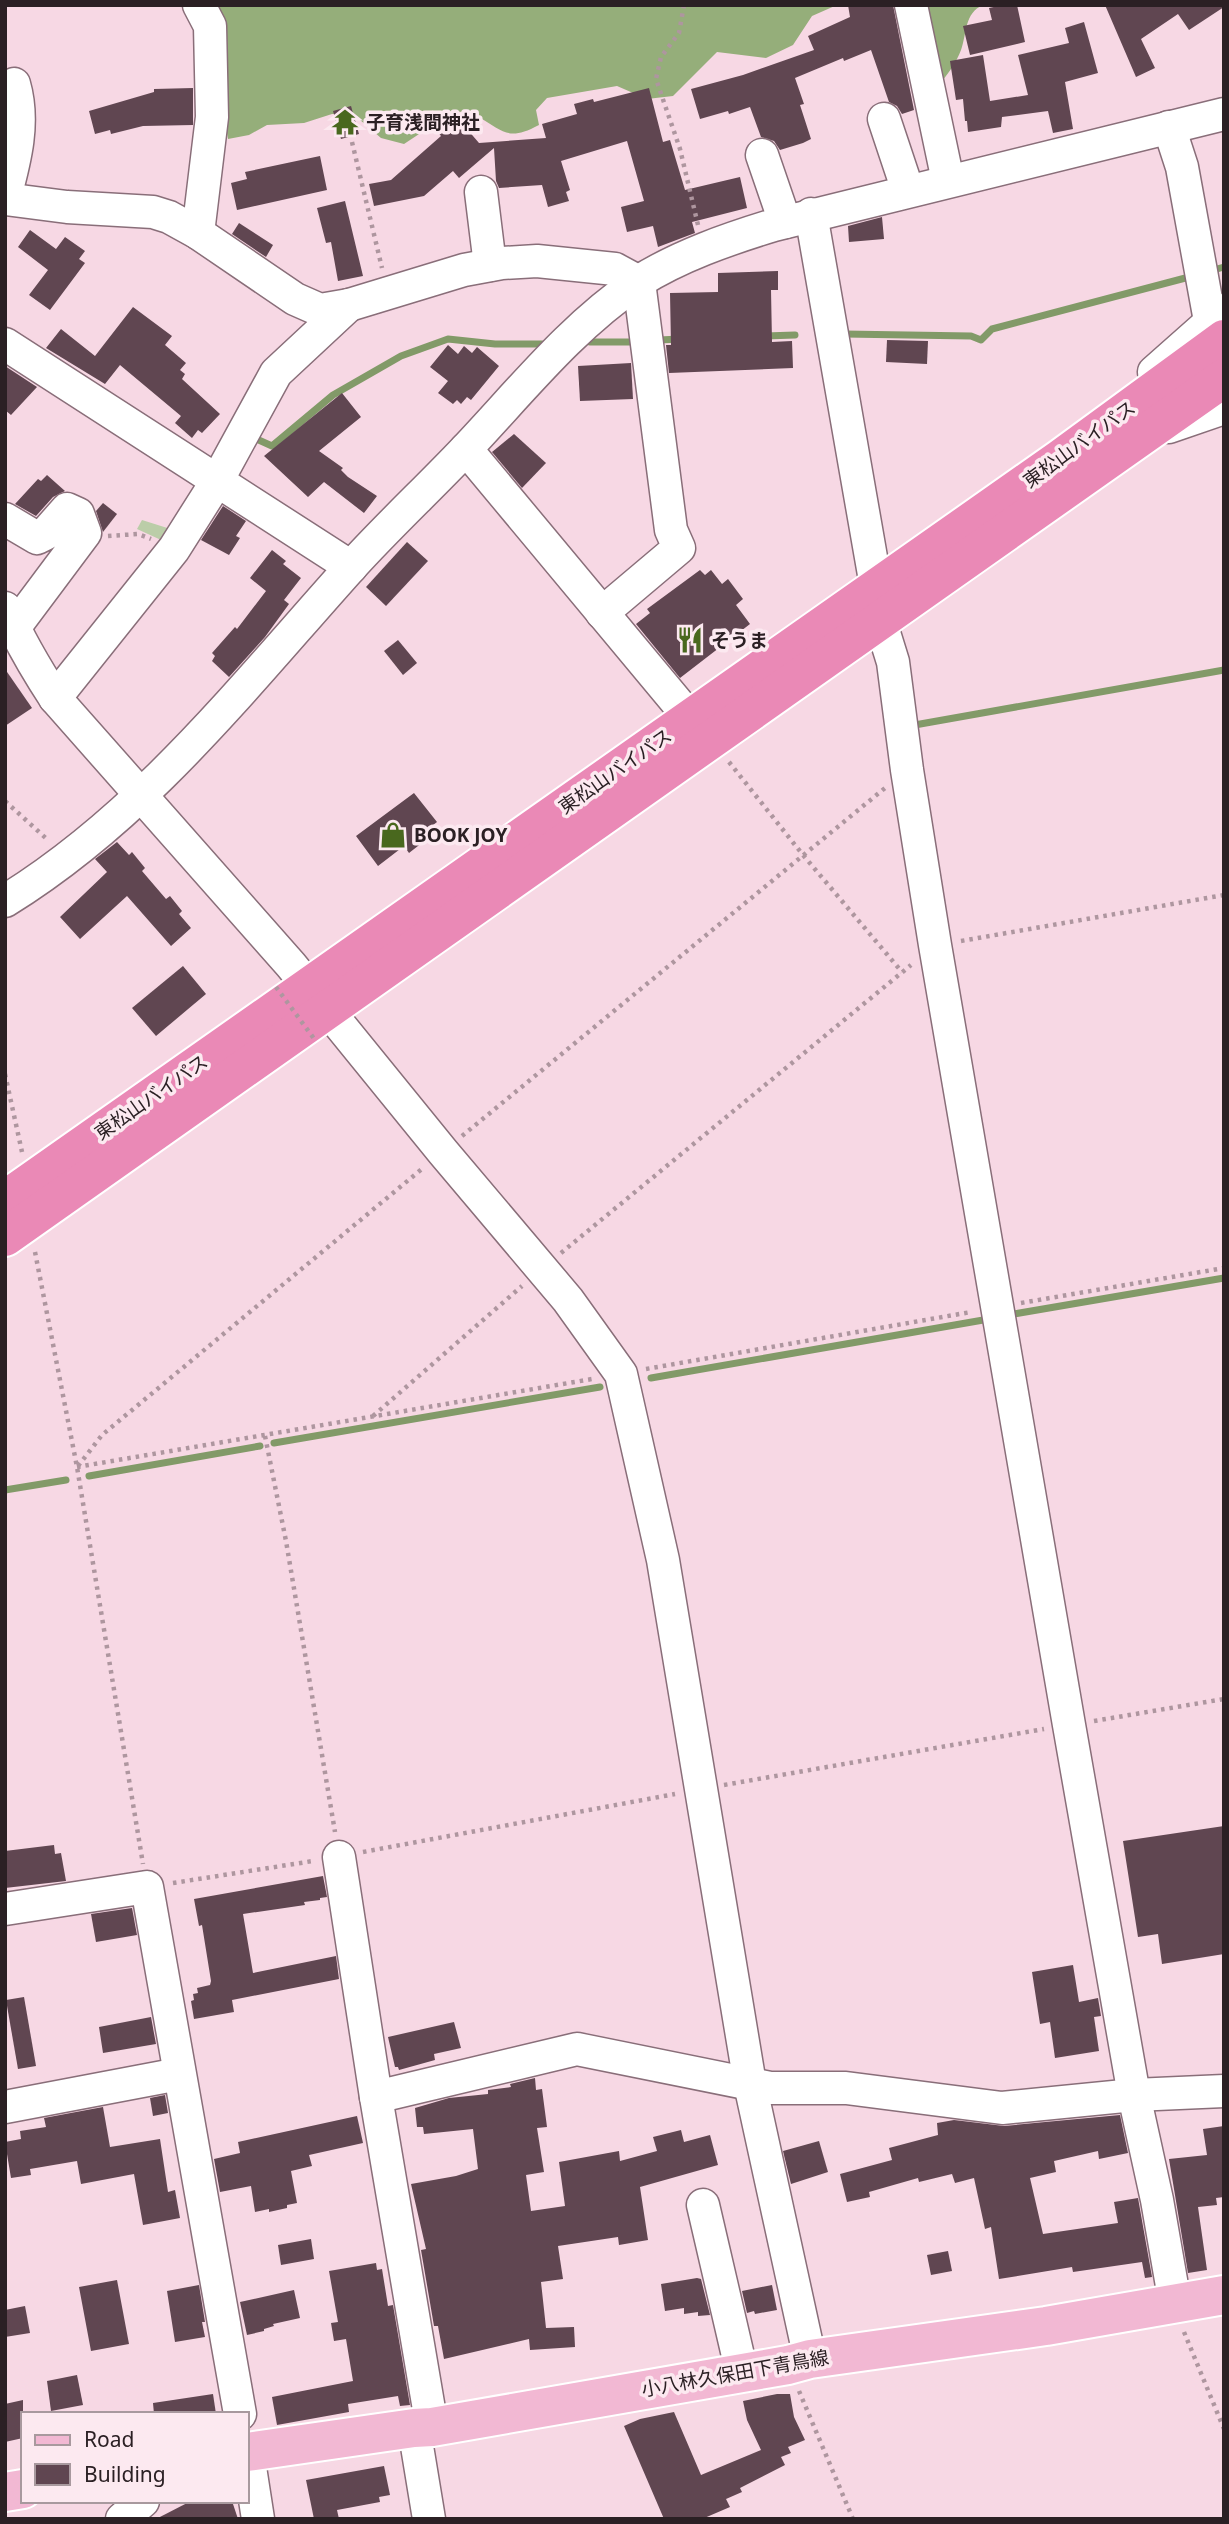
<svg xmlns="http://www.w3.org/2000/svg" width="1229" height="2524" viewBox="0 0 1229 2524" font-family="'Noto Sans','Noto Sans JP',sans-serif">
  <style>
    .green { fill: #bbcda8 }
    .forest { fill: #95ae7a }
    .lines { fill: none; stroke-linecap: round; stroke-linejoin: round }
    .stream { stroke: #829a68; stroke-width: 7 }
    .building { fill: #604651 }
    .minor-casing { stroke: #896e79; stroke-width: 35 }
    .major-casing { stroke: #fff; stroke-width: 42 }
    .highway-casing { stroke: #fff; stroke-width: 42 }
    .path { stroke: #ae969f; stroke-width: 4.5; stroke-dasharray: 3.5 5; stroke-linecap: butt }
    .minor { stroke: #fff; stroke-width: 32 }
    .major { stroke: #f2b8d3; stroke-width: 38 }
    .highway { stroke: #ea89b6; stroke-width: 38 }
    .path-bridge { stroke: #ae969f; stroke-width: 4.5; stroke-dasharray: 3.5 5; stroke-linecap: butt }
    .labels { text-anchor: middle; stroke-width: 7; stroke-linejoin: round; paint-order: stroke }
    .poi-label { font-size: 19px; font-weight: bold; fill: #2b2024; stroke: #fce9f0; text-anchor: start }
    .street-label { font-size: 19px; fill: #2b2024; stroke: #fce9f0 }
  </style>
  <rect width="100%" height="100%" fill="#f7d8e4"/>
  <polygon class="green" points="142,520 180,532 172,545 137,529"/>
  <g class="forest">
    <path d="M206 5H837L812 16 793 45 766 58 717 52 673 96 647 99 617 86 547 98 536 110 539 125C507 142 504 131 477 116 470 112 461 112 454 111L404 144 381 138 352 113 332 114 304 123 267 125 249 135 228 139Z"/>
    <path d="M920 5H983C964 13 967 34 961 50 957 61 950 71 943 80L936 79Z"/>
  </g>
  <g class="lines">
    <g class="stream">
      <polyline points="1210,271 1224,267"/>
      <polyline points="844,334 971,336 981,340 992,329 1193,276"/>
      <polyline points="765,336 795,335"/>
      <polyline points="659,340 680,339"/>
      <polyline points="590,342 633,342"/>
      <polyline points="250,436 272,446 333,395 401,356 448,339 495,344 542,344"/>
      <polyline points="909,726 1224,670"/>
      <polyline points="1014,1314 1224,1278"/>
      <polyline points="651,1378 989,1319"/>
      <polyline points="274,1443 600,1387"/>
      <polyline points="89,1476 260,1446"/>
      <polyline points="5,1490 66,1480"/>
    </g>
  </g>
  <g class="building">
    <polygon points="848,5 893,5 914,110 902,114 897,106 889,102 871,50 844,61 843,58 795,78 804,104 800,105 811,139 803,143 780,150 774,141 761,137 750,107 729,114 728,111 700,119 691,89 743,75 814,50 808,36 850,17"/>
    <polygon points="1003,5 1017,5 1025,42 970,55 963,26 992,20 989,8"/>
    <polygon points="1105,5 1224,5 1224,7 1189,30 1178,14 1141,39 1155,68 1136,77"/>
    <polygon points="1084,22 1098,73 1065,82 1073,129 1053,133 1048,111 1002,117 1001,127 968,132 967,121 965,121 963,99 956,100 950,61 983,55 990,101 1028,95 1018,55 1069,43 1065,28"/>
    <polygon points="193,88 193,125 143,126 111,134 110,130 95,134 89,111 154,92 154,89"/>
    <polygon points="649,88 663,142 670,140 685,190 740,177 747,208 692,222 695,233 658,247 653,226 627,232 621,207 644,201 627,141 561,161 570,190 566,192 569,201 548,207 542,185 499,188 496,181 494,148 459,178 453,171 424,196 374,206 369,184 391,180 441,136 437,131 455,115 479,143 546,138 542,124 577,114 574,104 593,99 594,102"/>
    <polygon points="351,106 359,134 341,139 333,111"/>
    <polygon points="320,156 327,190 237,210 231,183 247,179 245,172"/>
    <polygon points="345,201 363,276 338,281 331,242 326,243 317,208"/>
    <polygon points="882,217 884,239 849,242 848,226"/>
    <polygon points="239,223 273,245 266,257 232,234"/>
    <polygon points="30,230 56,249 65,237 85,251 79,259 85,263 50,310 29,295 48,270 18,247"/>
    <polygon points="778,271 778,290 771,290 772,342 792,341 793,368 669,373 666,345 671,345 670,293 718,292 718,273"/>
    <polygon points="133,307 172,336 165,345 186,363 180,370 185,374 182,379 220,414 202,433 198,430 192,438 175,423 181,416 120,365 105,384 46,348 61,329 95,356"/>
    <polygon points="887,340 928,341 927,364 886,362"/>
    <polygon points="448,345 458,354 464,346 472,353 477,347 499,366 471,400 467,397 461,404 457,400 453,404 438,393 448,381 430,367"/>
    <polygon points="631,363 633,399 580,401 578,366"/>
    <polygon points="5,366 37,387 11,415 5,410 7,397 5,396"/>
    <polygon points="342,393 361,417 319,451 343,468 341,470 348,477 377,496 364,513 324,482 308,497 264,456"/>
    <polygon points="514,434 546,463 522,488 492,452"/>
    <polygon points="47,475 65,491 53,497 36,516 15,504 38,479 41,481"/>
    <polygon points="103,503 117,514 103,532 96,511"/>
    <polygon points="223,506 246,521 236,536 240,538 229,555 201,540"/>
    <polygon points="407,542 428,561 386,606 366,587"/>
    <polygon points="272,550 286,561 283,564 301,578 284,600 289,604 265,637 229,677 212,661 215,656 212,653 235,627 237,629 266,591 250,578"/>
    <polygon points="700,570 705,575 711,570 722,584 728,579 743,599 736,605 750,624 680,678 636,624 650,613 647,609"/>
    <polygon points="398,640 417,663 403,675 384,651"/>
    <polygon points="5,669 32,708 5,726"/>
    <polygon points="414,793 437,822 428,829 432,835 409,853 404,846 378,866 356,836"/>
    <polygon points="117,842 129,855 132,852 145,868 142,871 166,899 170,896 182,911 179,914 191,928 171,946 127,896 80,939 60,917 107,872 95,859"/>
    <polygon points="183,966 206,994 156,1036 132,1008"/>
    <polygon points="1224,1826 1224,1954 1162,1964 1158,1934 1138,1937 1123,1841"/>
    <polygon points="54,1845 55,1854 61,1853 66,1881 5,1888 5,1851"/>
    <polygon points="323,1876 327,1897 320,1898 320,1900 304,1902 305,1905 243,1914 253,1973 336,1956 339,1979 232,2000 234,2012 194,2019 191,2001 194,2000 193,1994 198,1993 197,1988 210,1985 211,1981 202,1925 199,1926 194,1899"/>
    <polygon points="132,1908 137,1935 96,1942 91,1914"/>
    <polygon points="1073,1965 1079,2002 1098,1998 1101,2016 1094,2017 1099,2051 1055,2058 1050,2022 1040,2024 1032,1972"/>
    <polygon points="24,1997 36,2066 18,2069 6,2000"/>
    <polygon points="151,2017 156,2044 103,2053 99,2027"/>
    <polygon points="454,2022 461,2048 434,2054 435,2060 399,2070 398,2067 395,2067 388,2037"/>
    <polygon points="535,2078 536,2090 542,2089 547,2127 537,2128 544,2172 526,2175 531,2211 565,2206 559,2162 619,2151 620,2161 657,2151 653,2137 681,2130 684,2142 710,2135 718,2165 640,2187 648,2240 619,2245 618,2237 558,2246 563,2279 541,2282 546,2328 574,2327 575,2347 530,2350 529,2339 444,2359 438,2326 434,2326 421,2250 426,2249 411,2184 456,2176 478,2169 473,2129 424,2134 423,2127 417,2127 415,2108 449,2098 488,2094 488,2090 511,2087 510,2084"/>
    <polygon points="165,2095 168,2113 153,2116 150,2098"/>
    <polygon points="103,2107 110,2147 160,2139 168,2192 175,2190 180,2218 143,2225 134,2174 81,2184 77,2161 30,2169 31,2175 11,2178 5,2142 21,2139 20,2131 46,2127 44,2118"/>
    <polygon points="1120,2115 1128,2153 1099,2159 1098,2151 1054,2161 1056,2172 1030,2178 1043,2234 1118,2223 1114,2202 1138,2198 1152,2277 1145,2278 1142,2262 1073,2272 1072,2267 999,2279 991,2227 985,2229 974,2178 955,2183 952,2174 919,2182 918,2178 869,2192 870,2197 847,2202 840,2174 892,2160 889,2148 938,2135 937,2123 954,2120 1004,2126"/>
    <polygon points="357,2116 363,2143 309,2155 312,2166 291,2171 297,2203 287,2205 287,2208 269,2212 269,2209 255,2212 251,2186 220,2192 214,2159 240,2153 238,2142"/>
    <polygon points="1224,2126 1224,2197 1216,2198 1217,2205 1198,2207 1207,2270 1188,2273 1169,2159 1207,2155 1203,2129"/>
    <polygon points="819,2141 828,2172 791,2184 783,2151"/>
    <polygon points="311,2239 314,2259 281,2265 278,2245"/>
    <polygon points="948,2251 952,2271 931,2275 927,2255"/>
    <polygon points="376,2263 377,2270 382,2269 388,2306 393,2305 410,2405 400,2406 398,2396 348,2404 349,2412 277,2425 272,2397 353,2381 346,2339 334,2341 331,2323 338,2322 329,2271"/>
    <polygon points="697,2278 701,2279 710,2315 698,2316 698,2312 684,2314 684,2308 665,2311 661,2284"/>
    <polygon points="117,2280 129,2344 91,2351 79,2287"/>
    <polygon points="199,2285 205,2322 202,2322 205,2337 175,2342 167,2291"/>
    <polygon points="772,2285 777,2310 755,2314 754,2311 747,2313 742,2291"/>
    <polygon points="294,2290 300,2318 273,2324 274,2326 264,2329 264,2331 247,2335 240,2302"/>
    <polygon points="25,2306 30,2333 5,2337 5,2310"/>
    <polygon points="77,2375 83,2405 51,2411 47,2381"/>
    <polygon points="213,2394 216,2414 154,2414 153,2403"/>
    <polygon points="777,2394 790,2394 794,2417 805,2440 788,2447 791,2453 781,2457 785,2465 740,2488 742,2492 726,2499 730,2507 702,2519 664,2519 624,2426 640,2419 674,2412 701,2475 761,2450 747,2420 743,2401"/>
    <polygon points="23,2400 23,2438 5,2442 5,2404"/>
    <polygon points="384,2466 390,2495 379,2497 380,2502 337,2510 339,2519 314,2519 306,2480"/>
    <polygon points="191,2501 232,2501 238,2519 156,2519"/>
  </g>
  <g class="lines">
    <g class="minor-casing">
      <g id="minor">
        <polyline points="911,5 948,181"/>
        <polyline points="884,119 908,191"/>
        <polyline points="1169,127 1182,167 1210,321"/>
        <polyline points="762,155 785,222"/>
        <polyline points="481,192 490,265"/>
        <path d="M5 197C15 160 25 122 14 84"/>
        <polyline points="5,199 67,207 153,212 169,217 198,233 295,299 320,310 349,305 464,270 502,263 537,261 615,269 639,282 671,530 679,548 602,613"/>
        <polyline points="811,214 876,586"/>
        <polyline points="198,233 212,117 210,26 199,5"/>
        <polyline points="5,344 351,567"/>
        <polyline points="1154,372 1224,310"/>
        <polyline points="1169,427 1224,408"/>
        <polyline points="466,449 690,718"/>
        <polyline points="5,519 37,538 45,534 67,509 78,514 85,533 14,628"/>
        <path d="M5 608C19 640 36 669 55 698L291 965 443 1152 568 1300 621 1374 663 1560 750 2084 810 2359"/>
        <polyline points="880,620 893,662 907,770 935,945 1069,1725 1134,2095 1157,2200 1175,2303"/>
        <polyline points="55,698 174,549 217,481 276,373 349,305"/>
        <path d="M5 901C143 816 243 687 350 568 386 528 427 490 464 451 520 392 570 328 638 282 679 256 728 239 774 225L1224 114"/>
        <polyline points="339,1857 376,2097 432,2427"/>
        <polyline points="5,1909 147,1887 240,2414"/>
        <polyline points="376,2097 577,2049 770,2088 846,2088 1002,2108 1134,2095 1224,2091"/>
        <polyline points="5,2107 179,2074"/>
        <polyline points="703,2205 742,2373"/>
        <polyline points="414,2428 429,2519"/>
        <polyline points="247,2448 258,2519"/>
        <polyline points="122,2519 143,2501"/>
      </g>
    </g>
    <g class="major-casing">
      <g id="major">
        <polyline points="247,2452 414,2428 432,2427 788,2365 810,2359 1046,2326 1224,2295"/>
        <polyline points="5,2492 23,2489"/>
      </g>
    </g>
    <g class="highway-casing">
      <g id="highway">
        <polyline points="5,1200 1060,459 1224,339"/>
        <polyline points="5,1237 1224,378"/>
      </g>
    </g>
    <g class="path">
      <polyline points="684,5 679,33 661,57 656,79 680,149 698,225"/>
      <polyline points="352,142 382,268"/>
      <polyline points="108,536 138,534 151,539"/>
      <polyline points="729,762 803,855 902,972"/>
      <polyline points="5,801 49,841"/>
      <polyline points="961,941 1224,895"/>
      <polyline points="5,1074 22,1152"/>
      <polyline points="462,1136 885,788"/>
      <polyline points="35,1252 77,1467 143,1864"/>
      <polyline points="561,1253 911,965"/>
      <polyline points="1021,1303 1224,1268"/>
      <polyline points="646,1369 971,1312"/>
      <polyline points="373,1416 522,1286"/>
      <polyline points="265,1436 286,1541 335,1832"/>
      <polyline points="78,1466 102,1435 423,1168"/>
      <polyline points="77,1467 592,1379"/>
      <polyline points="1094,1721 1224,1699"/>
      <polyline points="724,1785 1044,1729"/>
      <polyline points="363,1852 675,1794"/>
      <polyline points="173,1883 313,1861"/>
      <polyline points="1184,2332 1224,2429"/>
      <polyline points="799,2391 853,2519"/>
    </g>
    <use href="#minor" class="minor"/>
    <use href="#major" class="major"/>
    <use href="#highway" class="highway"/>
    <polyline class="path-bridge" points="276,987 315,1040"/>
  </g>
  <defs>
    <g id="temple-bare" transform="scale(2.1)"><path d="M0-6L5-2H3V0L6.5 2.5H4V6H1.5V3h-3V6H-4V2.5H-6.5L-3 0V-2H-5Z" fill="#49681e" stroke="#fce9f0" stroke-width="2.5" paint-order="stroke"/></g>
    <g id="restaurant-bare" transform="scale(2.1)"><path d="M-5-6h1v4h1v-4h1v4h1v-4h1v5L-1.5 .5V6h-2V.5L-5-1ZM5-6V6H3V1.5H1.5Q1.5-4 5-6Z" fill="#49681e" stroke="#fce9f0" stroke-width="2.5" paint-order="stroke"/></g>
    <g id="shop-bare" transform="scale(2.1)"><path d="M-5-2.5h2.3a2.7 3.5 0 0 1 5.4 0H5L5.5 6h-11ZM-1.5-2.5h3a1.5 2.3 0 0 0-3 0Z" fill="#49681e" stroke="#fce9f0" stroke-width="2.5" paint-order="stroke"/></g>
  </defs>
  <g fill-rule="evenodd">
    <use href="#temple-bare" x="345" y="122"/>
    <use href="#restaurant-bare" x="690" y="640"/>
    <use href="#shop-bare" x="393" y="835"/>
  </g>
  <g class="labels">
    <g class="poi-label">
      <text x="366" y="129">子育浅間神社</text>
      <text x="711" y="647">そうま</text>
      <text x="414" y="842">BOOK JOY</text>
    </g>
    <g class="street-label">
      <text transform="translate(1079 444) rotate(-36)" y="7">東松山バイパス</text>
      <text transform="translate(615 771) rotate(-35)" y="7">東松山バイパス</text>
      <text transform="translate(151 1097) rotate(-35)" y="7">東松山バイパス</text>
      <text transform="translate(735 2373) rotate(-10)" y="7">小八林久保田下青鳥線</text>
    </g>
  </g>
  <rect width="1229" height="2524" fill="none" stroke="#2b2024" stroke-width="14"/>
  <rect x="21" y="2412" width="228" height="91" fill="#fce9f0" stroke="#a8999e" stroke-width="2"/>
  <rect x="35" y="2435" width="35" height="10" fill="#f2b8d3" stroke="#a8999e" stroke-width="2"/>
  <text x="84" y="2447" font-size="21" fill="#2b2024">Road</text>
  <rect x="35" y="2464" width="35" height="21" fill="#604651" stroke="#a8999e" stroke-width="2"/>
  <text x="84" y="2482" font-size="21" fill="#2b2024">Building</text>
</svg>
